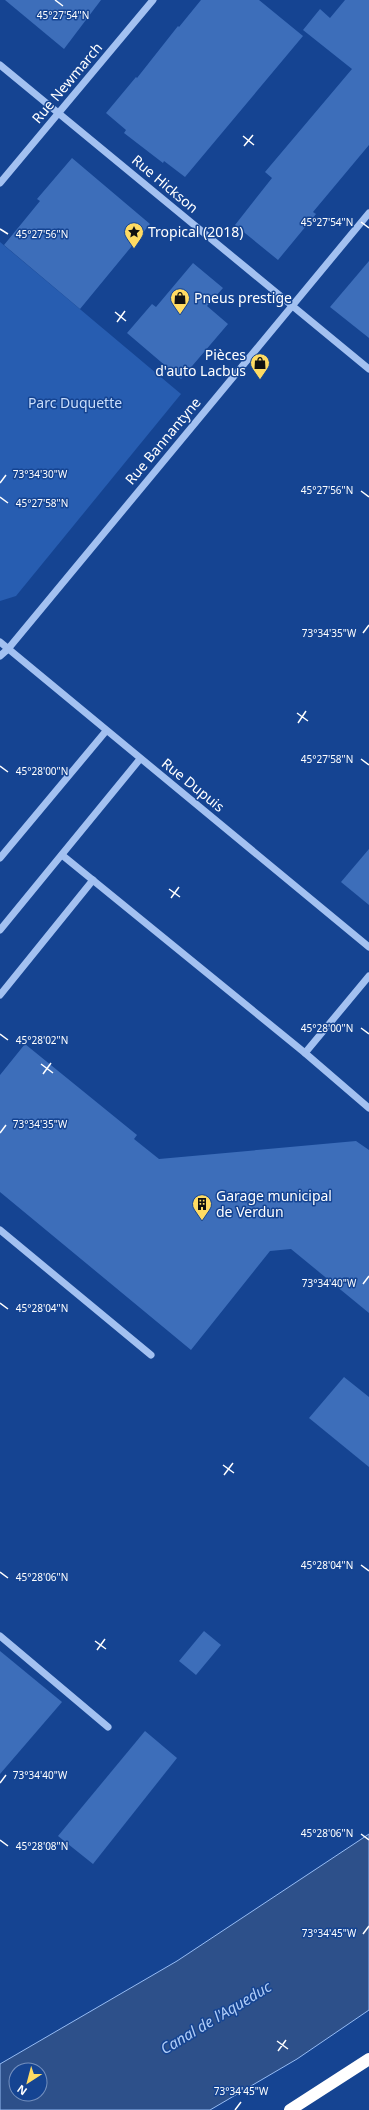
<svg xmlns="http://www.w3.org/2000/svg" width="369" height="2110" viewBox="0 0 369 2110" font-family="'Noto Sans',sans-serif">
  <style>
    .green { fill: #275db1 }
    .water { fill: #2d508a; stroke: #95bbf4; fill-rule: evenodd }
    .building { fill: #3d6eba }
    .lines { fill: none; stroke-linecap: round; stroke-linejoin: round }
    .minor { stroke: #a3c1f1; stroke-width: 7 }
    .highway { stroke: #fff; stroke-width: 12 }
    .ticks { fill: none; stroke: #fff; stroke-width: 1.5 }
    .labels { text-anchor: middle; stroke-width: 3; stroke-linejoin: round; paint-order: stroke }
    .street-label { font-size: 14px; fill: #fff; stroke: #154492 }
    .poi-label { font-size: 14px; fill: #fff; stroke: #154492; text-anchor: start }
    .park-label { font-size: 14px; fill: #cadefc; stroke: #154492 }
    .water-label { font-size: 15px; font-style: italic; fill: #afccf8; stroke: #154492 }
    .ticks-label { font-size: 10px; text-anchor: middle; fill: #fff; stroke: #154492; stroke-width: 3; stroke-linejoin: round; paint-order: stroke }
  </style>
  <rect width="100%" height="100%" fill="#154492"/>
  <polygon class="green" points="0,242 181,394 16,596 0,601"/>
  <path class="water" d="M369 1834V2010L297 2059 210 2110H0V2064L177 1961ZM16 2070H40V2094H16Z"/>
  <g class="building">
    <polygon points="5,0 101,0 64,49"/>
    <polygon points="201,0 259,0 303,36 185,177 164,161 163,163 124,133 126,130 106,113 136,77 137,78 178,26 179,27"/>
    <polygon points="345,0 369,0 369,145 313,212 316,214 278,260 235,225 272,178 265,172 352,69 303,30 320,9 330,18"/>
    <polygon points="72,158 150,224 80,309 4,245 40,201 37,199"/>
    <polygon points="369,261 369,338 330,307"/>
    <polygon points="193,263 223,288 207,306 228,324 181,379 127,333 152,304 156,307"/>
    <polygon points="369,849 369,905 341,882"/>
    <polygon points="25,1044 137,1135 134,1139 159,1159 356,1141 369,1150 369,1313 291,1249 270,1251 191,1350 0,1192 0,1075"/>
    <polygon points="344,1377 369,1397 369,1467 309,1418"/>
    <polygon points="204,1631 221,1645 196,1675 179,1661"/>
    <polygon points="0,1651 62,1702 0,1774"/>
    <polygon points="145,1731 177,1758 93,1864 58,1836"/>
  </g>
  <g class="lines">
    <g class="minor">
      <polyline points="0,65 369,369"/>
      <polyline points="0,183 153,0"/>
      <polyline points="0,642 369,947"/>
      <polyline points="0,656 8,649 369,213"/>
      <polyline points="62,855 305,1053 369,1108"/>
      <polyline points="0,858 106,731"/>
      <polyline points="0,930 140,759"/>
      <polyline points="0,995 93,880"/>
      <polyline points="305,1053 369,976"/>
      <polyline points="0,1230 151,1355"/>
      <polyline points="0,1636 108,1727"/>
    </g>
    <polyline class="highway" points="290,2110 369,2059"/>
  </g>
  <path class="ticks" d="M55 0 63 6M243 136 254 145M244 146 253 135M361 222 369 228M0 229 8 234M115 312 126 321M117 322 125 311M0 483 6 475M361 491 369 497M0 497 8 503M363 633 369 625M297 713 308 721M298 723 306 711M361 759 369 765M0 766 8 772M169 889 180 897M171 898 179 887M361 1028 369 1034M0 1034 8 1040M41 1064 53 1073M43 1074 51 1063M0 1133 6 1125M363 1284 369 1276M0 1303 8 1309M223 1465 234 1473M224 1475 233 1463M361 1565 369 1571M0 1572 8 1578M95 1641 106 1649M97 1650 105 1639M0 1783 6 1775M361 1834 369 1840M0 1840 8 1846M363 1934 369 1926M277 2041 288 2049M278 2051 286 2040M235 2110 241 2102"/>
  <defs>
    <g id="sight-pin" transform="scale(1)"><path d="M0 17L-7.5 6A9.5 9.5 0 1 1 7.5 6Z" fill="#ffdb63" stroke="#154492"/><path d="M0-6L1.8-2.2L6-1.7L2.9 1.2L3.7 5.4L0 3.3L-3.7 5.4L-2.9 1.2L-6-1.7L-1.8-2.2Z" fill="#111"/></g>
    <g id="shop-pin" transform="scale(1)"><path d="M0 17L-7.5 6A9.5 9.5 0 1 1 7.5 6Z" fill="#ffdb63" stroke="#154492"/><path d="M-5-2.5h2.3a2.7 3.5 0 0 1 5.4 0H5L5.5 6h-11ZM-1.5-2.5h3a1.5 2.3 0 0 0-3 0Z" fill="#111"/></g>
    <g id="building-pin" transform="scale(1)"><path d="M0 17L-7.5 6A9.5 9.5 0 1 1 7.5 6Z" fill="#ffdb63" stroke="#154492"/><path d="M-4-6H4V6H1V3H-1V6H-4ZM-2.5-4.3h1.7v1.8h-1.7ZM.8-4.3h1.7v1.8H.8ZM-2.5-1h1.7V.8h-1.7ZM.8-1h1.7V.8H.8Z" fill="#111"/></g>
  </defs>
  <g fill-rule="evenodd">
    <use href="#sight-pin" x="134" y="232"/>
    <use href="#shop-pin" x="180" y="298"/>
    <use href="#shop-pin" x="260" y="363"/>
    <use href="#building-pin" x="202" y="1204"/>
  </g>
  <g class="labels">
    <g class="street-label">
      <text transform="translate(67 83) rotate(-50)" y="5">Rue Newmarch</text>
      <text transform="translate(165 184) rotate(40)" y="5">Rue Hickson</text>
      <text transform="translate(163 441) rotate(-50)" y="5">Rue Bannantyne</text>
      <text transform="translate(193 785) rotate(39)" y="5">Rue Dupuis</text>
    </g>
    <g class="poi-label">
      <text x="148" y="237">Tropical (2018)</text>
      <text x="194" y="303">Pneus prestige</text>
      <text x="246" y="360" text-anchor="end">Pièces<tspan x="246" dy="16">d'auto Lacbus</tspan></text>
      <text x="216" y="1201">Garage municipal<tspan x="216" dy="16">de Verdun</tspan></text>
    </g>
    <g class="park-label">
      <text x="75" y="408">Parc Duquette</text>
    </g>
    <g class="water-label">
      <text transform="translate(216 2018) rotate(-31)" y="5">Canal de l'Aqueduc</text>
    </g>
  </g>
  <g class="ticks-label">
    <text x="63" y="19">45°27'54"N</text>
    <text x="327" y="226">45°27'54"N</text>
    <text x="42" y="238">45°27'56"N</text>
    <text x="40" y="478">73°34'30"W</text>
    <text x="327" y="494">45°27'56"N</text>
    <text x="42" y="507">45°27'58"N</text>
    <text x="329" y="637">73°34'35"W</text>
    <text x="327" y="763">45°27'58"N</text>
    <text x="42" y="775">45°28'00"N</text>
    <text x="327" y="1032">45°28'00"N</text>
    <text x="42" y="1044">45°28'02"N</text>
    <text x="40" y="1128">73°34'35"W</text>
    <text x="329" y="1287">73°34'40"W</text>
    <text x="42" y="1312">45°28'04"N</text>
    <text x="327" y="1569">45°28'04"N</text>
    <text x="42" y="1581">45°28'06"N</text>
    <text x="40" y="1779">73°34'40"W</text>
    <text x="327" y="1837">45°28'06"N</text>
    <text x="42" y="1850">45°28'08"N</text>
    <text x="329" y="1937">73°34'45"W</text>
    <text x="241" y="2095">73°34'45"W</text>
  </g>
  <g transform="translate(28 2082) rotate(216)"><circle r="19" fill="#154492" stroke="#738fbe"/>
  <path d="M0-3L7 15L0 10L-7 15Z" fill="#ffdb63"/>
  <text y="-6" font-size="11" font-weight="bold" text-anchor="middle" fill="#ffffff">N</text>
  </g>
</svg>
